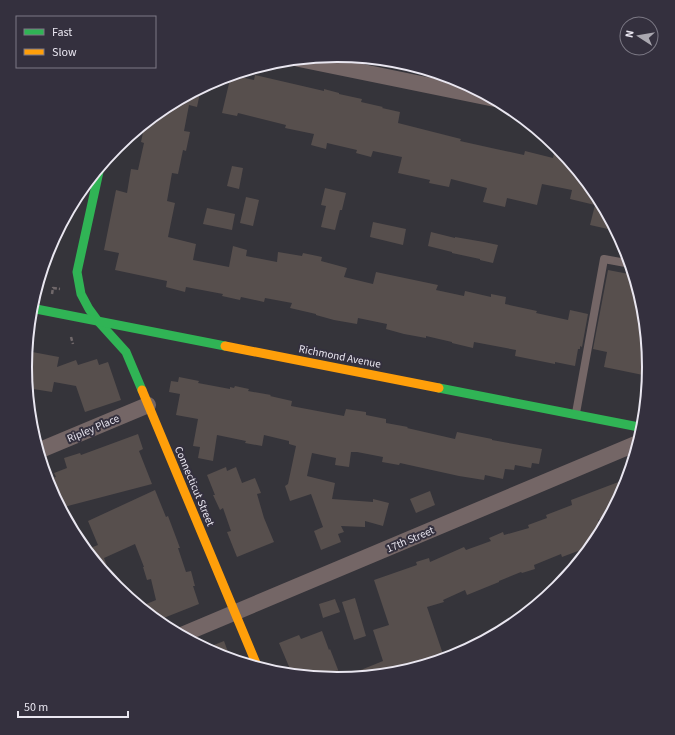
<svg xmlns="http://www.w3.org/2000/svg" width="675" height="735" viewBox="0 0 675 735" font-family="'Source Sans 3',sans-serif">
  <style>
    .building { fill: #574f4d }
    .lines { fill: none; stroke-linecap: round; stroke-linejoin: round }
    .path { stroke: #70686a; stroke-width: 2.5; stroke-dasharray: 4 2; stroke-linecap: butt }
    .lane { stroke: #746666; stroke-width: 8 }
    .street { stroke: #746666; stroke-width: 16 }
    .fast { stroke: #30b455; stroke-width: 9 }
    .slow { stroke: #ff9f0a; stroke-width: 9 }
    .labels { text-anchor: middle; stroke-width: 4; stroke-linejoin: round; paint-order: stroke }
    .street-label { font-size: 11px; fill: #e9e6f0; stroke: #34303e }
    .rim { fill: none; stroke: #e9e6f0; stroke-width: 2 }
  </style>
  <rect width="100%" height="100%" fill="#35343a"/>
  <g class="building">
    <polygon points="231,75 254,80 255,75 324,91 324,89 339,93 339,94 362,99 361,102 383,107 382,108 400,112 398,123 461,139 460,141 496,149 524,155 525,151 553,158 556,145 597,194 611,219 608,229 590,225 595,205 570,199 572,190 542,184 537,205 507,198 505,207 483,202 487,188 451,179 449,187 429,183 430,180 398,173 402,157 373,151 371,157 356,153 357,150 327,143 326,149 311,145 314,134 285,128 286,125 238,113 237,116 222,113"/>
    <polygon points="201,88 197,107 189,105 184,131 190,132 186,151 183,150 178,174 172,173 167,201 175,203 168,237 196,244 193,260 229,267 233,246 247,250 246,256 277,262 278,252 302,256 303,253 322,257 321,261 347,268 344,277 373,284 376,272 438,285 436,290 464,296 465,291 491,297 491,294 506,297 505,304 537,311 536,313 568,320 570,310 588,314 582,347 580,346 580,349 578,349 575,366 555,362 555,364 515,356 516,350 474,342 473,348 452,343 452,342 426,336 426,338 404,334 386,329 387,324 358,318 357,324 334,320 316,315 316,314 290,308 292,303 265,298 264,302 241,297 240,300 222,296 223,294 186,287 185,292 166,287 167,281 115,270 119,253 104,250 116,190 127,193 131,169 138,170 144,143 141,142 145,123 164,108"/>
    <polygon points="232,166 243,168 239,189 227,186"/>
    <polygon points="325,188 346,193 342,210 340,210 335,230 321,227 326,206 321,205"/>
    <polygon points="246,197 259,200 253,226 240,223"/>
    <polygon points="207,208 235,214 232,230 203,224"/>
    <polygon points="373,222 406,229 403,245 370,237"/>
    <polygon points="431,232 455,238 455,237 484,242 498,245 493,263 480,260 480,259 452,253 452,252 428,246"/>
    <polygon points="608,270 634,275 644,307 649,359 646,358 643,375 604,367 607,352 593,349"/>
    <polygon points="27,351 59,357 57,367 76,360 78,365 97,359 99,365 108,362 121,400 85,412 76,386 54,382 52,392 27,388 25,367"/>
    <polygon points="179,377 199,381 198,383 230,389 230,387 234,388 235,386 249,389 248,391 271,395 270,396 292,401 291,406 344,416 346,409 366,412 366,415 386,419 386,423 408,427 407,428 455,439 457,432 492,439 492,440 542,449 539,464 532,463 531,468 515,465 514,470 505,469 503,479 485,475 484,480 459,476 400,463 399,465 382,462 383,457 357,452 351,452 349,467 335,465 336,458 312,453 307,476 335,483 332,499 373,502 373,499 389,503 383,526 365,521 365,527 341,526 344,532 338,534 341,542 321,550 314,531 323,527 311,494 290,501 285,486 288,484 296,446 289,444 289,441 264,435 262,446 245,443 246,441 217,435 213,461 198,458 200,447 193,446 198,419 176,415 180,394 169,392 171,381 178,382"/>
    <polygon points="138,434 143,449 139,451 152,484 60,508 49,487 46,479 56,477 54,473 67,468 64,458 80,453 81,455"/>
    <polygon points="226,467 227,471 236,467 242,483 255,478 261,493 257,494 264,518 274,542 237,557 227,532 231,531 223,508 220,510 213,495 215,495 207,475"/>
    <polygon points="629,478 626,487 612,514 598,520 602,531 594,545 562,557 561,554 534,565 535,569 522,573 521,572 499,581 499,582 467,595 465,590 443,600 444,602 427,607 444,657 411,668 412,670 398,674 347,679 346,676 383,661 373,630 389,625 374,580 417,565 416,562 429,558 430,562 464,547 466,550 491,541 489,538 503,532 504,535 529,528 528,525 547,518 546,515 572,505 571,500"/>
    <polygon points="155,490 166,517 168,516 180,548 178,548 186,572 191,571 195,586 193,586 199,604 156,621 139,607 156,600 151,579 147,580 143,567 144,567 135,544 104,558 112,579 110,580 85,550 98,545 88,521"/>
    <polygon points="430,491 435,505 416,513 410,499"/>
    <polygon points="355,598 366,636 354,640 342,602"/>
    <polygon points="335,599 340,612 323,618 319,604"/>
    <polygon points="322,631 329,650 330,649 342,680 337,680 293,676 279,643 299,635 301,639"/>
    <polygon points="224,641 231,660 218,656 204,649"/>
  </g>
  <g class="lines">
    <g class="path">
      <polyline points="52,294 53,288 60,289"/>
      <polyline points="71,337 73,344"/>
    </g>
    <polyline class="lane" points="576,413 604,259 631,264"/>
    <g class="street">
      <polyline points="299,59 495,99"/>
      <polyline points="38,451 148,405"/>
      <polyline points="179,636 640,442"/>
    </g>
    <g class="fast">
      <polyline points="100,167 77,272 81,294 89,309 97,320 126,352 142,390"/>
      <polyline points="31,308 225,346"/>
      <polyline points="439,388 644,428"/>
    </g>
    <g class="slow">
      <polyline points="225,346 439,388"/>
      <polyline points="142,390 258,668"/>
    </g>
  </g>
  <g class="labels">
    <g class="street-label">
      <text transform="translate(340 356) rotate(11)" y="4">Richmond Avenue</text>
      <text transform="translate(93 428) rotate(-23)" y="4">Ripley Place</text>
      <text transform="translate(195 486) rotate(67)" y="4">Connecticut Street</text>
      <text transform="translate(410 539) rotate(-23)" y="4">17th Street</text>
    </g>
  </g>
  <path d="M0 0H675V735H0ZM32 367a305 305 0 1 1 610 0a305 305 0 1 1-610 0Z" fill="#34303e" fill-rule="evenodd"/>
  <path class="rim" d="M32 367a305 305 0 1 1 610 0a305 305 0 1 1-610 0Z"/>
  <rect x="16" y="16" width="140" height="52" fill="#34303e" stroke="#7c7985"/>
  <rect x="24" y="29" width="20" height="6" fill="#30b455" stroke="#7c7985"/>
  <text x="52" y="36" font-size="12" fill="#e9e6f0">Fast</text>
  <rect x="24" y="49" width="20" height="6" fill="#ff9f0a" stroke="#7c7985"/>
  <text x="52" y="56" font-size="12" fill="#e9e6f0">Slow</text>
  <g transform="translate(639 36) rotate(282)"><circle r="19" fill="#34303e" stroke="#7c7985"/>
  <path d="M0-3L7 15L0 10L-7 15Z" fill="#aaa8b0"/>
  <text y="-6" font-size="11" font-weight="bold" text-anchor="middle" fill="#e9e6f0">N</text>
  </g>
  <path d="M18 711v6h110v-6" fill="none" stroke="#e9e6f0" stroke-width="2"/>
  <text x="24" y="711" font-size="12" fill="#e9e6f0" stroke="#34303e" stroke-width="3" paint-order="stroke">50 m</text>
</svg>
